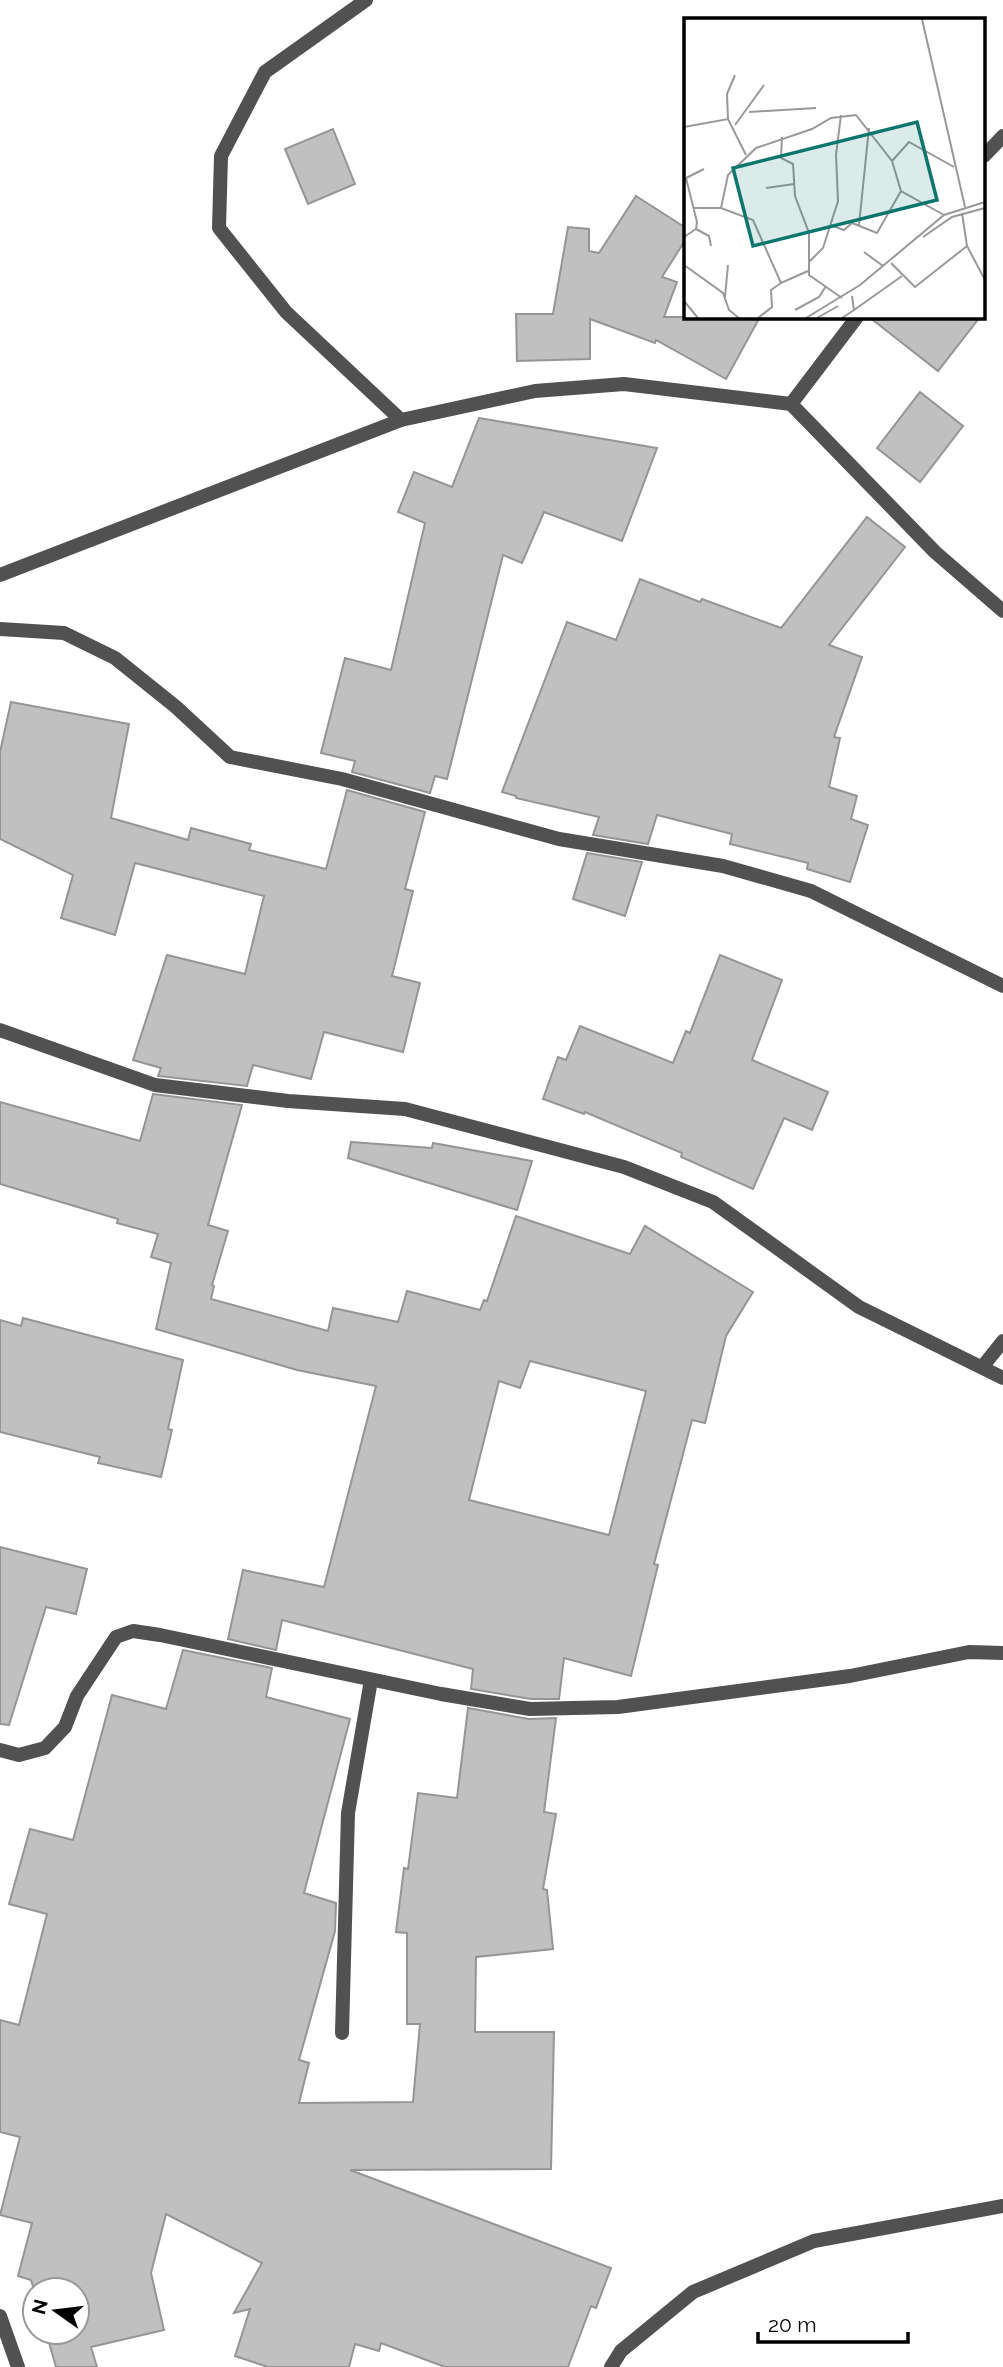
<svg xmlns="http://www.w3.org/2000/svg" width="1003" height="2367" viewBox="0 0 1003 2367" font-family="Raleway,sans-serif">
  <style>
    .building { fill: #c0c0c0; stroke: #959595; stroke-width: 2; fill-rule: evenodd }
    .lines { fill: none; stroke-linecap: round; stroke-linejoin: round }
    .minor { stroke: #515151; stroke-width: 14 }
    .inset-road { fill: none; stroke: #999; stroke-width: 2 }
    .view { fill: #0f766e; fill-opacity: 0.15; stroke: #0f766e; stroke-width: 3.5 }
    .inset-edge { fill: none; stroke: #000; stroke-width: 3.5 }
  </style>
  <rect width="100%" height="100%" fill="#fff"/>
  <g class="building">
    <polygon points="333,129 355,184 308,204 285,149"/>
    <polygon points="636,196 686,228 686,239 662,277 677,282 664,317 760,317 726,379 656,340 655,343 590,319 590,359 517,361 516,314 553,314 568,227 589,229 589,251 599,253"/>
    <polygon points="869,317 980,317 938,371"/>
    <polygon points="920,392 963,426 920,482 877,448"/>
    <polygon points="479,418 657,448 622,541 544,512 522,563 503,555 447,779 435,776 430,793 352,772 355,761 321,753 345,658 391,670 425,523 398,512 414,472 452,487"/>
    <polygon points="867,517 905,547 829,645 862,657 834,737 840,738 829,787 857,796 851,819 868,825 850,882 807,869 808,863 730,844 732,834 657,815 648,844 593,835 599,817 516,798 516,796 502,792 567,622 616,640 640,579 700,602 702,599 781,628"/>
    <polygon points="11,702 129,724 111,818 188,840 191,828 251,844 249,850 326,869 347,790 425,812 405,889 413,891 392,976 420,983 403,1052 324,1032 311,1079 253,1065 247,1086 158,1076 161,1068 133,1060 167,955 245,974 264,896 135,863 115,935 61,918 73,875 0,839 0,752"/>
    <polygon points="587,853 642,862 625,916 573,899"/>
    <polygon points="720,955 782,980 752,1060 828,1092 812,1130 784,1118 753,1189 681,1157 682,1153 585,1112 584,1114 543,1099 558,1057 566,1060 580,1026 673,1063 686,1031 690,1033"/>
    <path d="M153 1094 242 1105 208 1225 228 1231 212 1285 214 1286 211 1299 328 1331 333 1308 398 1322 407 1291 480 1310 484 1300 487 1301 516 1216 630 1254 645 1226 753 1292 726 1336 705 1423 692 1420 654 1564 658 1565 631 1676 564 1658 559 1699H531L471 1689 473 1669 282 1620 276 1650 228 1639 243 1570 324 1587 376 1386 297 1370 156 1329 171 1263 151 1257 158 1234 117 1223 118 1219 0 1184V1102L140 1141ZM530 1361 646 1391 609 1535 469 1500 499 1381 520 1388Z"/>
    <polygon points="351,1142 432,1148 433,1143 532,1161 517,1210 348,1158"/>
    <polygon points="23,1318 183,1360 168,1429 172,1430 161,1477 98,1463 100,1457 0,1432 0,1320 21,1326"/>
    <polygon points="0,1547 87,1569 76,1614 46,1607 9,1725 0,1724"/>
    <polygon points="183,1650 272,1668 266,1697 350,1719 304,1893 336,1903 335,1931 299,2060 309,2063 299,2103 413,2102 420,2024 407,2024 407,1933 396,1932 404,1868 408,1869 418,1793 457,1798 468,1708 529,1719 556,1718 544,1812 556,1814 543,1889 547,1890 553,1949 476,1957 475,2032 554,2032 551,2169 350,2170 611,2268 596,2308 591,2306 568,2367 445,2367 381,2343 379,2351 355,2344 349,2367 268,2367 235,2356 250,2309 234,2313 262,2263 166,2214 151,2273 164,2330 91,2347 97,2367 56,2367 46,2332 77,2332 77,2290 35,2290 35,2293 31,2280 18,2276 32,2223 0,2215 20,2137 0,2132 0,2020 19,2025 47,1914 9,1904 30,1829 73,1840 112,1695 166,1709"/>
  </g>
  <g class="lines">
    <g class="minor">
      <polyline points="366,0 265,72 221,156 219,228 286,312 401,420"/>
      <polyline points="984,156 1003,136"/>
      <polyline points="791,404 935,552 1003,611"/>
      <polyline points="0,575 401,420 535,391 624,384 791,404 857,317"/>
      <polyline points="0,629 64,633 115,658 176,707 230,757 342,779 559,839 723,866 811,891 1003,986"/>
      <polyline points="0,1030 155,1085 288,1101 405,1109 624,1167 713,1202 859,1307 1003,1378"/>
      <polyline points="983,1366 1003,1341"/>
      <polyline points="0,1750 19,1755 45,1748 65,1727 77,1696 116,1637 133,1631 160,1635 441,1694 530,1709 618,1707 850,1676 969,1652 1003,1653"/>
      <polyline points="342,2033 348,1813 371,1680"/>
      <polyline points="0,2316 18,2367"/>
      <polyline points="611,2367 621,2351 693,2292 814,2241 1003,2206"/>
    </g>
  </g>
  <g transform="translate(684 18)">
    <rect width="301" height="301" fill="#fff"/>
    <path class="inset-road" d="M238 1 281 189M65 94 132 90M44 101 43 76 51 57M51 107 80 67M0 109 44 101 62 137M98 119 97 140 109 146 111 178 125 215V257L158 280M208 143 225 124 270 149M0 161 20 151M82 170 110 166M9 190H37L69 202 97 265 124 253M37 190 44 157 72 130 128 111 147 100 172 97 208 143 217 173 260 197M278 195 283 228 301 262M146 207 160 212 168 205 193 215 217 173M175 207 185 110M12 211 25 218 27 228M0 219 12 211 13 204 2 160M239 219 268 199 301 190M180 234 199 248M125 244 139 230 154 183 152 137 157 97M207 245 231 269 283 228M0 247 39 275 45 292 55 300M41 279 44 247M0 283 14 300M111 292 135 279 142 268M170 292 218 258M74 300 88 289 87 272 97 265M122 300 176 267 260 197 301 184M133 300 154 288M158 300 170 292 168 278"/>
    <path class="view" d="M233 104 253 182 69 228 49 150Z"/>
    <rect width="301" height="301" class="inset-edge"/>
  </g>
  <g transform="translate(56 2311) rotate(284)"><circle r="33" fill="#ffffff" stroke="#999999" stroke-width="2"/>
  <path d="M0-5L12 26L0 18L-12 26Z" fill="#000000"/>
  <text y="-10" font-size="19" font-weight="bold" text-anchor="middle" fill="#000000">N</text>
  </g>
  <path d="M758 2332v10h150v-10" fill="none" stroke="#000000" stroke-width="3.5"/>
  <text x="768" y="2332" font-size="21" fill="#000000" stroke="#ffffff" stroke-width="5" paint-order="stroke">20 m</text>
</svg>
